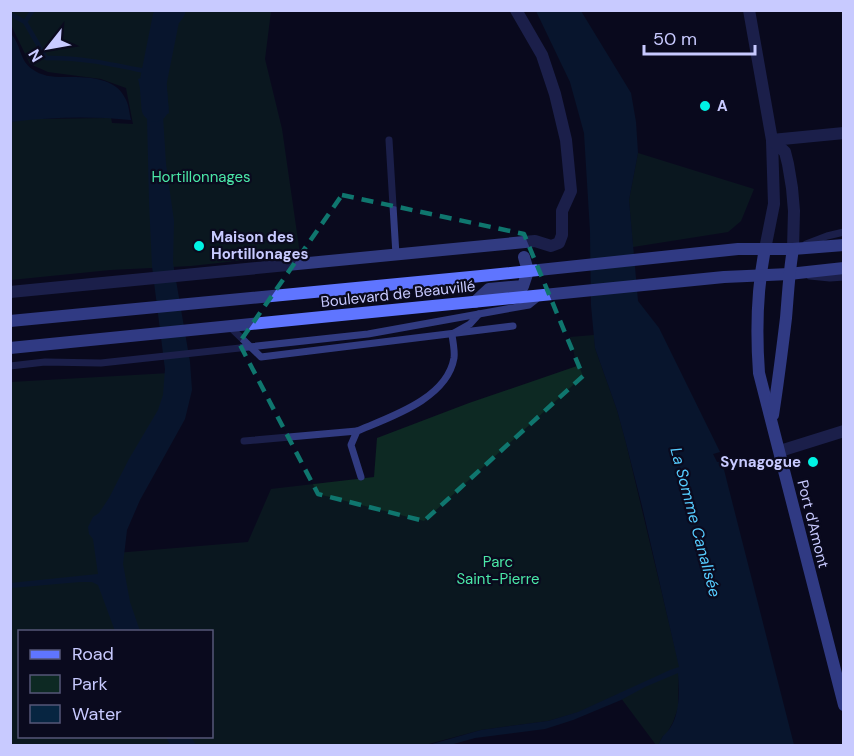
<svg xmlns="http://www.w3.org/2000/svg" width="854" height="756" viewBox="0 0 854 756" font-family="'DM Sans',sans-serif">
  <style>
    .green { fill: #0d2923; fill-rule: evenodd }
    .water { fill: #072541 }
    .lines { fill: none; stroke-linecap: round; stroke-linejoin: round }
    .stream { stroke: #072541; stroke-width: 4.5 }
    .river { stroke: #072541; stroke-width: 27 }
    .service { stroke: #313b81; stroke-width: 7 }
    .minor { stroke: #313b81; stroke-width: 12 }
    .tertiary { stroke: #313b81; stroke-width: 12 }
    .secondary { stroke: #5f75ff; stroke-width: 12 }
    .marked { fill: none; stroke: #0f766e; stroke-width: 4.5; stroke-dasharray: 12 8; stroke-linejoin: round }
    .poi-dot { fill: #00f3e4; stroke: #0a0a1e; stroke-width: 2 }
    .labels { text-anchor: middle; stroke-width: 4.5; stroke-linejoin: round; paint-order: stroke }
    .poi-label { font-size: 15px; font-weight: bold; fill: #c8caff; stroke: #0a0a1e; text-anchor: start }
    .park-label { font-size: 15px; fill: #4be8a7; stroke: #0a0a1e }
    .street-label { font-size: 15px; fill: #c8caff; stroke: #0a0a1e }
    .water-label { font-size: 16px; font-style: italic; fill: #56ccff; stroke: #0a0a1e }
  </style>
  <rect width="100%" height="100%" fill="#0a0a1e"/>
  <g class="green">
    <polygon points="11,11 271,11 265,59 282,129 300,254 191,266 110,270 11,280 10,122 31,119 111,118 112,123 133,124 126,88 101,79 48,72 30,64 12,27 11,27"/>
    <polygon points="638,153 754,189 741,221 728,232 633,247 629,200"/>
    <path d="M594 335 595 348 617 410 626 443 679 665 678 708 673 722 666 735 663 736 658 745H656L618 694 579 712 548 721 481 730 425 745 11 746V382L170 373 169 404 104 554 248 542 271 489 374 477 377 438 469 403 577 366 570 337ZM20 632H212V736H20Z"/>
  </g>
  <g class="water">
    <path d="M536 11H581L631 93 636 122 638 153 629 200 638 301 659 328 720 452 713 454 717 462H722L794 745H658L663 736C680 723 680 693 678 673L645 687 621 700 573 720 545 729 475 738 450 745 425 746 481 730 548 721 578 712 670 670 679 667 642 506 626 443 617 410 595 348 591 305 590 231 584 133 570 82Z"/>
    <path d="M11 34C21 44 19 60 32 69 41 76 52 77 63 77 83 77 115 76 125 98 129 104 129 113 131 120 92 116 50 117 11 122Z"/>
    <polygon points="165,67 169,113 163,116 166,164 174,221 173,263 190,362 192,390 185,419 140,500 127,530 123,564 130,602 140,631 115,631 98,585 92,582 80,582 11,588 10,583 98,574 93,539 89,534 88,527 93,517 99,513 109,498 129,459 158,410 163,395 165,369 152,266 149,202 147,116 138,79 155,73"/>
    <polygon points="166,737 191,737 196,745 170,745"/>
  </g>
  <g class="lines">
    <g class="stream">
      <path d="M10 14 25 22 46 58C83 57 119 66 155 73"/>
      <polyline points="25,22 33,10"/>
    </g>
    <polyline class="river" points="155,108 153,83 166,18 172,10"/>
    <g class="service">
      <polyline points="389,140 396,255"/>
      <polyline points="806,244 827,236 844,232"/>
      <polyline points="810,276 830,278 844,277"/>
      <polyline points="230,327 261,357 513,326"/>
      <polyline points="454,333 470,324 479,314"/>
      <polyline points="10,366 45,362 101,363 368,334 529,305 539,297"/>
      <polyline points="244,441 357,431"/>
      <path d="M361 477 351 445 357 431C390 417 447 399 454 358 455 351 453 342 452 335"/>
    </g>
    <g class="minor">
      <polyline points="772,140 844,133"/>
      <polyline points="10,292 535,241 551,246 559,243 562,235 562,211 571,191 566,140 555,94 542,55 516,10"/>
      <polyline points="475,302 489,289 523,286 528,271 524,257"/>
      <polyline points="780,451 844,431"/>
    </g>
    <g class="tertiary">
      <polyline points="749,10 772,140 774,204 765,249"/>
      <polyline points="772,140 785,152 788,164 792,188 794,211 793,249"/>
    </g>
    <g class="secondary">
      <path d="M765 249C757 289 756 332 759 373L844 705"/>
      <polyline points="10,321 481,276 738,249 793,249 844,245"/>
      <polyline points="10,348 724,277 789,274 844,268"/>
      <path d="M773 415C778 383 782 351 786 318 788 295 789 272 793 249"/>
    </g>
  </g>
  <path d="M0 0H854V756H0ZM342 195 524 234 583 376 424 521 318 494 239 343Z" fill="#0a0a1e" fill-opacity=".55" fill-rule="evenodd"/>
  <path class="marked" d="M342 195 524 234 583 376 424 521 318 494 239 343Z"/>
  <g class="poi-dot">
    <circle cx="705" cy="106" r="6"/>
    <circle cx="199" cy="246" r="6"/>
    <circle cx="813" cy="462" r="6"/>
  </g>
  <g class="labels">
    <g class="poi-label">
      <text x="717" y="111">A</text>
      <text x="211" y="242">Maison des<tspan x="211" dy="17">Hortillonages</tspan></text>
      <text x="801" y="467" text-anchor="end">Synagogue</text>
    </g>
    <g class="park-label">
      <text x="201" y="182">Hortillonnages</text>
      <text x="498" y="567">Parc<tspan x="498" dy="17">Saint-Pierre</tspan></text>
    </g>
    <g class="street-label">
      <text transform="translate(398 294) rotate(-6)" y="5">Boulevard de Beauvillé</text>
      <text transform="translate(813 524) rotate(76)" y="5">Port d'Amont</text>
    </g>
    <g class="water-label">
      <text transform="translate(696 522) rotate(75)" y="6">La Somme Canalisée</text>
    </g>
  </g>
  <rect width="854" height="756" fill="none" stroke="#c8caff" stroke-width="24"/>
  <rect x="18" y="630" width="195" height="108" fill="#0a0a1e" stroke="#565778" stroke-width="1.5"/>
  <rect x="30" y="650" width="30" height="9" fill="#5f75ff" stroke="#565778" stroke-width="1.5"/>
  <text x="72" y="660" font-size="18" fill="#c8caff">Road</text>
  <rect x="30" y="675" width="30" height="18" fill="#0d2923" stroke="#565778" stroke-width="1.5"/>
  <text x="72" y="690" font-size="18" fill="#c8caff">Park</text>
  <rect x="30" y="705" width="30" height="18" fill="#072541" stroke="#565778" stroke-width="1.5"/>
  <text x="72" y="720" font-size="18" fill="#c8caff">Water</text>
  <g transform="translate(48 48) rotate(239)" stroke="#0a0a1e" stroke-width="4.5" paint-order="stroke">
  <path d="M0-4.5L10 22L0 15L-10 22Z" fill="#c8caff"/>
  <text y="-9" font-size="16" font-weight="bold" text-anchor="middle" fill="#c8caff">N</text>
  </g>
  <path d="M644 45v9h111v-9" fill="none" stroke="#c8caff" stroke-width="3"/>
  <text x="653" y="45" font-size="18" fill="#c8caff" stroke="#0a0a1e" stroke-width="4.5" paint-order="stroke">50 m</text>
</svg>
